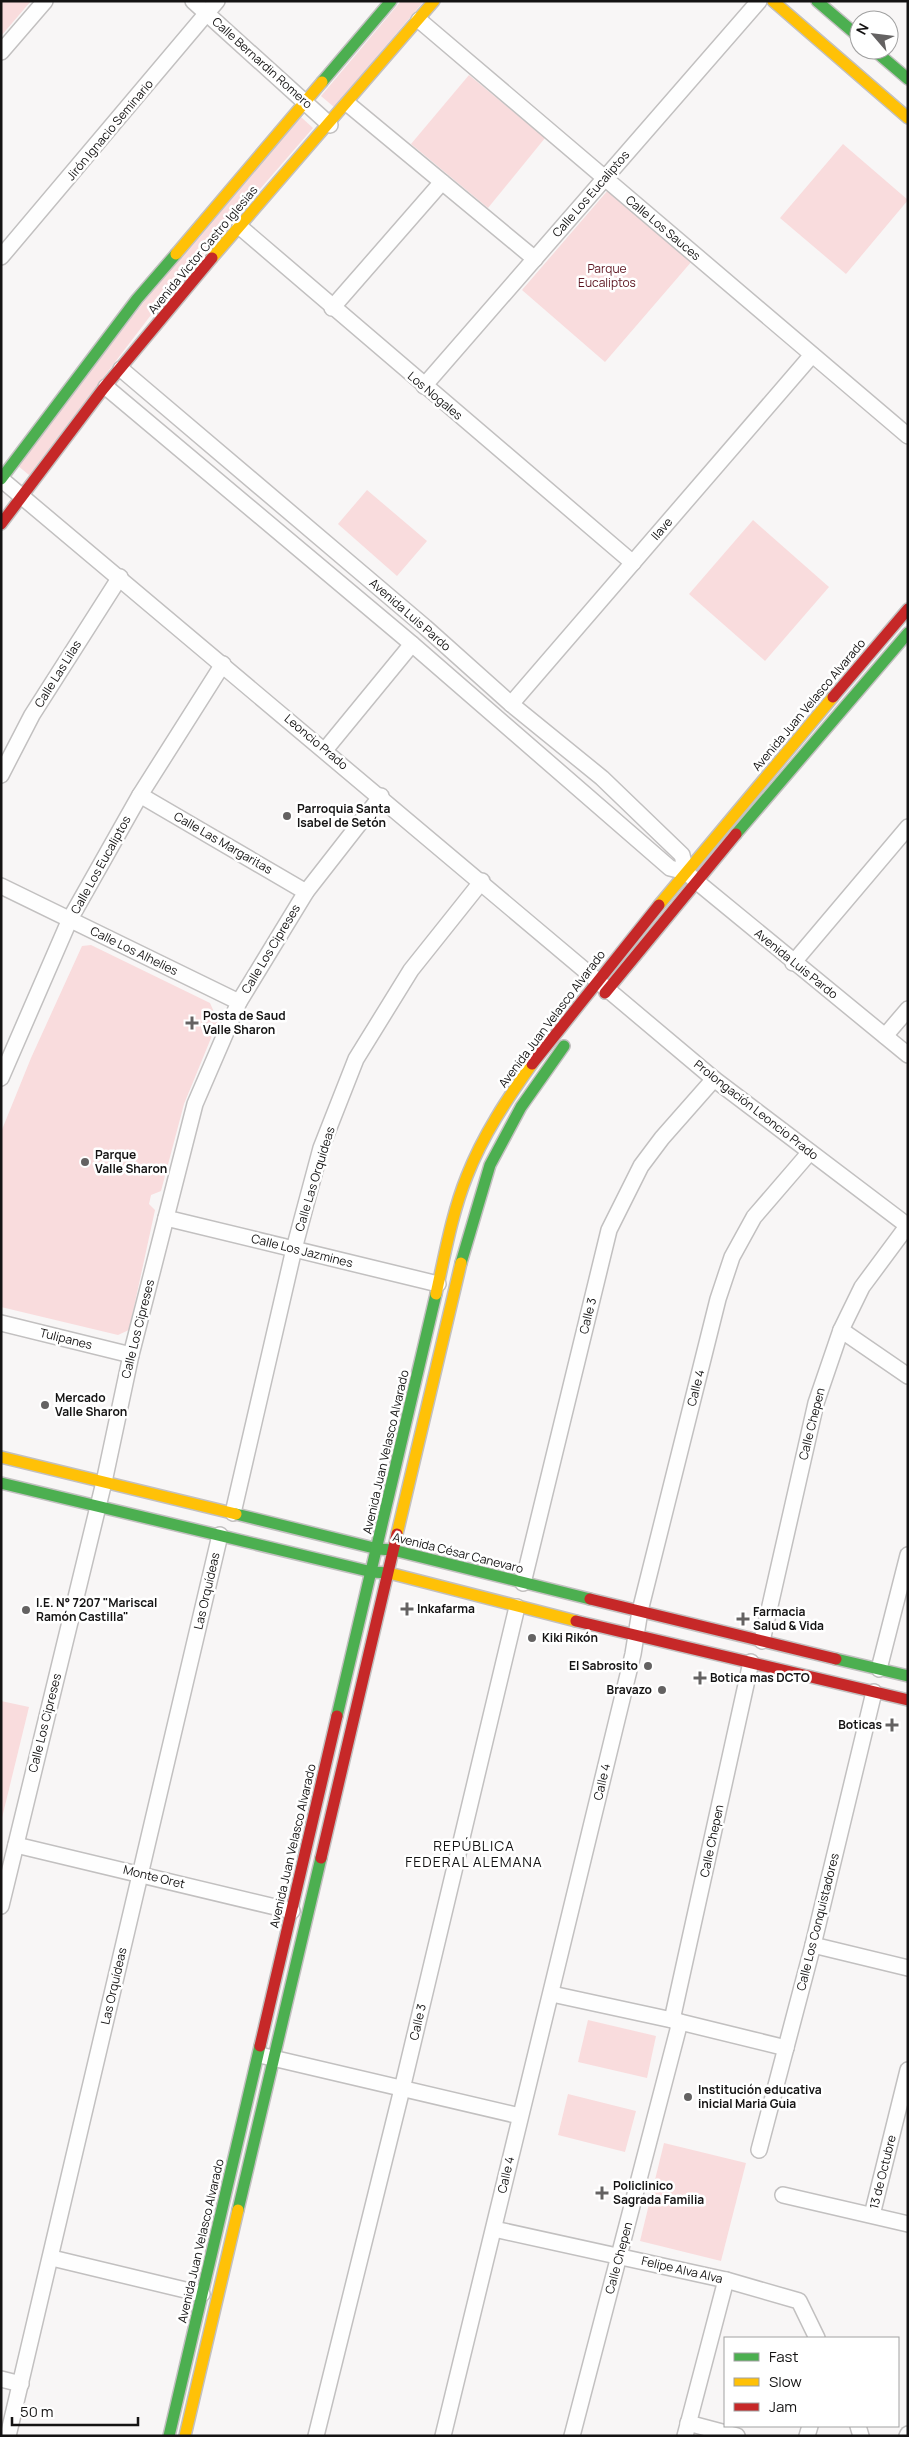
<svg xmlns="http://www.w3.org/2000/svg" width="909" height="2437" viewBox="0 0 909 2437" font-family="Manrope,sans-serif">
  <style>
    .green { fill: #f9dcdd }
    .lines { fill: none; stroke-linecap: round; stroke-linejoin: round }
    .street-casing { stroke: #c2c0c0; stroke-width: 18 }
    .fast-casing { stroke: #c2c0c0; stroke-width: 14 }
    .slow-casing { stroke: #c2c0c0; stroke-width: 14 }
    .jam-casing { stroke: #c2c0c0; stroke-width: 14 }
    .street { stroke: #fefefe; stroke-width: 15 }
    .fast { stroke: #4caf50; stroke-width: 11 }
    .slow { stroke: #ffc107; stroke-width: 11 }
    .jam { stroke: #c62828; stroke-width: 11 }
    .poi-dot { fill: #646262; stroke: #fff; stroke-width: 2 }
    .labels { text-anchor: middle; stroke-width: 5; stroke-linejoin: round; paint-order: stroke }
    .street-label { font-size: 12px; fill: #141313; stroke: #fff }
    .park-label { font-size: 12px; fill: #5d1621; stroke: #fff }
    .poi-label { font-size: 12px; font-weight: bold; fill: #141313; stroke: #fff; text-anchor: start }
    .neighbourhood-label { font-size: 14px; letter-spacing: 1px; fill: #141313; stroke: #fff }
  </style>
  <rect width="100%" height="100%" fill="#f8f6f6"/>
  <g class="green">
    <polygon points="1,1 31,1 1,36"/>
    <polygon points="401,1 424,1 334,107 321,96"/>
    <polygon points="469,75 545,138 488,208 411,144"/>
    <polygon points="301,117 313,128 154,311 29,475 17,465 147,298"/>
    <polygon points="843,144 908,200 846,274 780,218"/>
    <polygon points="609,189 692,261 605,362 522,290"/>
    <polygon points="367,490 427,541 397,576 338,524"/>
    <polygon points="753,520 829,587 765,661 689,594"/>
    <polygon points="91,945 210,1003 218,1021 184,1104 161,1191 151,1195 149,1204 155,1210 129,1330 118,1335 1,1307 1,1132 31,1058 82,946"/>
    <polygon points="1,1701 29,1707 1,1822"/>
    <polygon points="588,2020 656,2036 647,2078 578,2062"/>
    <polygon points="568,2094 636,2111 625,2152 558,2135"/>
    <polygon points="664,2143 746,2163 721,2261 640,2241"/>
  </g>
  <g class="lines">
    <g class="street-casing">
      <g id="street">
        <polyline points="193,1 330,125"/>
        <polyline points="419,20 908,436"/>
        <polyline points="1,52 45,1"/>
        <polyline points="348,104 535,259"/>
        <polyline points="240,227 633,563"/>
        <polyline points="1,257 217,1"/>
        <polyline points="332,308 442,182"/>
        <polyline points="121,369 425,627 511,704 602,778 682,855 686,872 696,881 908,1055"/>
        <polyline points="424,386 759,1"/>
        <polyline points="106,387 412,644 670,868 686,872"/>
        <polyline points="1,479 714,1079 908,1226"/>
        <polyline points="511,704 812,355"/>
        <polyline points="325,750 412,644"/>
        <polyline points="1,775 32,715 120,577"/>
        <polyline points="140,795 306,892"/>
        <polyline points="1,886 239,1002"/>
        <polyline points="793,963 908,827"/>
        <polyline points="885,1036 908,1009"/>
        <polyline points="1,1078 70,919 140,795 223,664"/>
        <polyline points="166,1218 438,1284"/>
        <polyline points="1,1323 131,1355"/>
        <polyline points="841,1330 908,1376"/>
        <polyline points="233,1513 294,1249 321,1148 356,1059 411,970 482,881"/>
        <polyline points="523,1583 609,1230 641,1166 662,1138 714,1079"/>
        <polyline points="762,1641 816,1403 841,1330 862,1287 908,1225"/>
        <polyline points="879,1669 908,1555"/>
        <polyline points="16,1845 292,1911"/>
        <polyline points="1,1906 104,1482 131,1355 195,1104 239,1002 306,892 381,796"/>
        <polyline points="813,1945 908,1968"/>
        <polyline points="552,1994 672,2020 786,2048"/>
        <polyline points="672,2020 751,1662"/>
        <polyline points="264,2056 520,2116"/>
        <polyline points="759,2150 813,1945 874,1692"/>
        <polyline points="783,2195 908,2224"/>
        <polyline points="872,2215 908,2070"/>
        <polyline points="494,2229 726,2280 799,2301 817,2338"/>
        <polyline points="52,2258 202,2294"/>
        <polyline points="1,2379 21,2384"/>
        <polyline points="688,2423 737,2436"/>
        <polyline points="858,2426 861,2436"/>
        <polyline points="8,2436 220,1535"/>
        <polyline points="316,2436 402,2089 517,1607"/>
        <polyline points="443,2436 633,1654 640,1611 718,1299 732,1257 754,1217 810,1152"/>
        <polyline points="572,2436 680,2022"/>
        <polyline points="685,2436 726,2280"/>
        <polyline points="807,2436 810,2426"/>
        <polyline points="907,2436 908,2434"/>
      </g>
    </g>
    <g class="fast-casing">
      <g id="fast">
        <polyline points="817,1 859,37"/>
        <polyline points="874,50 908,79"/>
        <polyline points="322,82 391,1"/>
        <polyline points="1,479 137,299 176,254"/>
        <polyline points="736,834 908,633"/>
        <polyline points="461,1263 490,1165 521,1107 564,1046"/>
        <polyline points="1,1483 372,1572 389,1573"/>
        <polyline points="236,1514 378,1549 393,1550 590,1599"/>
        <polyline points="836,1659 908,1676"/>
        <polyline points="337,1716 436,1294"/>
        <polyline points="238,2210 321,1858"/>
        <polyline points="169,2436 260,2046"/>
      </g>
    </g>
    <g class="slow-casing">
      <g id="slow">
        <polyline points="773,1 908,118"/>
        <polyline points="176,254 322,82"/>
        <polyline points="212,258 434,1"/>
        <polyline points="659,905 833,697"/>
        <path d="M436 1294C445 1254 452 1213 467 1176 483 1135 507 1099 532 1064"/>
        <polyline points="1,1457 236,1514"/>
        <polyline points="397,1534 461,1263"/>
        <polyline points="389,1573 576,1621"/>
        <polyline points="185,2436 238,2210"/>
      </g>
    </g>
    <g class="jam-casing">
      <g id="jam">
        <polyline points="1,524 103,389 212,258"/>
        <polyline points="833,697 908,609"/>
        <polyline points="605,993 736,834"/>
        <polyline points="532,1064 659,905"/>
        <polyline points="590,1599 836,1659"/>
        <polyline points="576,1621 908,1700"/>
        <polyline points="321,1858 397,1534"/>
        <polyline points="260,2046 337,1716"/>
      </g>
    </g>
    <use href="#street" class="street"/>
    <use href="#fast" class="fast"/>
    <use href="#slow" class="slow"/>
    <use href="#jam" class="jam"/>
  </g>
  <g class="poi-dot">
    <circle cx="287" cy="816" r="5"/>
    <path d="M189.5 1015.5h5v5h5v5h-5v5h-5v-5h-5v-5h5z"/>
    <circle cx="85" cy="1162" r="5"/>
    <circle cx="45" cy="1405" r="5"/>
    <path d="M404.5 1601.5h5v5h5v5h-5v5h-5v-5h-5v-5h5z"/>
    <circle cx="26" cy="1610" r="5"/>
    <path d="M740.5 1611.5h5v5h5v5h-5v5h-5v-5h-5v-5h5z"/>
    <circle cx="532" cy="1638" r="5"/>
    <circle cx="648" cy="1666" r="5"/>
    <path d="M697.5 1670.5h5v5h5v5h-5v5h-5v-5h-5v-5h5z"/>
    <circle cx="662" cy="1690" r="5"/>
    <path d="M889.5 1717.5h5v5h5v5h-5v5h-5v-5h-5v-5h5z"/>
    <circle cx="688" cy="2097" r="5"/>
    <path d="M599.5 2185.5h5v5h5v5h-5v5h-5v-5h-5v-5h5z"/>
  </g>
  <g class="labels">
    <g class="street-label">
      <text transform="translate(262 63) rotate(42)" y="4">Calle Bernardin Romero</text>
      <text transform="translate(110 130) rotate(-50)" y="4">Jirón Ignacio Seminario</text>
      <text transform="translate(591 194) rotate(-49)" y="4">Calle Los Eucaliptos</text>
      <text transform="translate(663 228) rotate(40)" y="4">Calle Los Sauces</text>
      <text transform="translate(203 250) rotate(-50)" y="4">Avenida Victor Castro Iglesias</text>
      <text transform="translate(435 396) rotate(40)" y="4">Los Nogales</text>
      <text transform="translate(662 529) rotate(-49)" y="4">Ilave</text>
      <text transform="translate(410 615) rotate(41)" y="4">Avenida Luis Pardo</text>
      <text transform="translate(58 674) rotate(-58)" y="4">Calle Las Lilas</text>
      <text transform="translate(809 705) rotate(-50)" y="4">Avenida Juan Velasco Alvarado</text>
      <text transform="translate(316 742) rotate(40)" y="4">Leoncio Prado</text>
      <text transform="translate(223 843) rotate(30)" y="4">Calle Las Margaritas</text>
      <text transform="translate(101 865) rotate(-61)" y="4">Calle Los Eucaliptos</text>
      <text transform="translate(271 949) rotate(-59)" y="4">Calle Los Cipreses</text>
      <text transform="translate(134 951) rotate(26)" y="4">Calle Los Alhelies</text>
      <text transform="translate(796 964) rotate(39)" y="4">Avenida Luis Pardo</text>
      <text transform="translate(552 1019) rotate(-53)" y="4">Avenida Juan Velasco Alvarado</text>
      <text transform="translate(756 1110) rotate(38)" y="4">Prolongación Leoncio Prado</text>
      <text transform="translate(315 1179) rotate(-73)" y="4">Calle Las Orquídeas</text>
      <text transform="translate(302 1251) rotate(14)" y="4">Calle Los Jazmines</text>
      <text transform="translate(588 1316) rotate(-76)" y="4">Calle 3</text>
      <text transform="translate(138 1329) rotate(-76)" y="4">Calle Los Cipreses</text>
      <text transform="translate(66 1339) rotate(14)" y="4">Tulipanes</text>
      <text transform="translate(696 1388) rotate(-76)" y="4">Calle 4</text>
      <text transform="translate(812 1424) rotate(-76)" y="4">Calle Chepen</text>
      <text transform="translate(386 1452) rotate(-77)" y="4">Avenida Juan Velasco Alvarado</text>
      <text transform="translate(458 1553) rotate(14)" y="4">Avenida César Canevaro</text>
      <text transform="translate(207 1591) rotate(-77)" y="4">Las Orquídeas</text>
      <text transform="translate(45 1723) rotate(-76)" y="4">Calle Los Cipreses</text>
      <text transform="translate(602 1782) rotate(-77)" y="4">Calle 4</text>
      <text transform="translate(712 1841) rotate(-78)" y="4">Calle Chepen</text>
      <text transform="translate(293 1846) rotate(-77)" y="4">Avenida Juan Velasco Alvarado</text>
      <text transform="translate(154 1877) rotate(14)" y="4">Monte Oret</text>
      <text transform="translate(818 1922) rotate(-76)" y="4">Calle Los Conquistadores</text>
      <text transform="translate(114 1986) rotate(-77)" y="4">Las Orquídeas</text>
      <text transform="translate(418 2022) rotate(-77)" y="4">Calle 3</text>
      <text transform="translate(883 2172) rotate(-76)" y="4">13 de Octubre</text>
      <text transform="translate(506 2175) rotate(-77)" y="4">Calle 4</text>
      <text transform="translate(201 2241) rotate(-77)" y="4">Avenida Juan Velasco Alvarado</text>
      <text transform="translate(619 2258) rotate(-75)" y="4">Calle Chepen</text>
      <text transform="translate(682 2270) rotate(13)" y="4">Felipe Alva Alva</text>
    </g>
    <g class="park-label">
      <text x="607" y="273">Parque<tspan x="607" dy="14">Eucaliptos</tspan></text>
    </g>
    <g class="poi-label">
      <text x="297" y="813">Parroquia Santa<tspan x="297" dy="14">Isabel de Setón</tspan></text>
      <text x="203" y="1020">Posta de Saud<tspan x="203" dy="14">Valle Sharon</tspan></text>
      <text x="95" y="1159">Parque<tspan x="95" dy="14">Valle Sharon</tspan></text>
      <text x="55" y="1402">Mercado<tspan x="55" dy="14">Valle Sharon</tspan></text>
      <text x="36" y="1607">I.E. N° 7207 "Mariscal<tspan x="36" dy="14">Ramón Castilla"</tspan></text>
      <text x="417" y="1613">Inkafarma</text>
      <text x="753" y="1616">Farmacia<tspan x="753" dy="14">Salud &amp; Vida</tspan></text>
      <text x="542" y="1642">Kiki Rikón</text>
      <text x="638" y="1670" text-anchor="end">El Sabrosito</text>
      <text x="710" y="1682">Botica mas DCTO</text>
      <text x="652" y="1694" text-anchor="end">Bravazo</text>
      <text x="882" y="1729" text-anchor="end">Boticas</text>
      <text x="698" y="2094">Institución educativa<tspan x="698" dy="14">inicial Maria Guia</tspan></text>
      <text x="613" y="2190">Policlinico<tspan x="613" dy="14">Sagrada Familia</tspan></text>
    </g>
    <g class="neighbourhood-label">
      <text x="474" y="1851">REPÚBLICA<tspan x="474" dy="16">FEDERAL ALEMANA</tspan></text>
    </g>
  </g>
  <rect width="909" height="2437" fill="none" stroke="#141313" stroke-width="5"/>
  <rect x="724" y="2337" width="175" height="90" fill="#ffffff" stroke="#a1a1a1"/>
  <rect x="734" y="2353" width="25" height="8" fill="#4caf50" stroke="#a1a1a1"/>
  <text x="769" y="2362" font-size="15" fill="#141313">Fast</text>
  <rect x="734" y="2378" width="25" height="8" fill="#ffc107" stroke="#a1a1a1"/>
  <text x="769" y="2387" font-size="15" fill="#141313">Slow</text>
  <rect x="734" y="2403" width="25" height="8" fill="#c62828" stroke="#a1a1a1"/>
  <text x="769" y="2412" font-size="15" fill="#141313">Jam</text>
  <g transform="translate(874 35) rotate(298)"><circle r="24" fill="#ffffff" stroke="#a1a1a1"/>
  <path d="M0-4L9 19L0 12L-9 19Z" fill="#646262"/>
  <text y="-8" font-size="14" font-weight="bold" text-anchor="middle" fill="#141313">N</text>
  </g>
  <path d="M12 2417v8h126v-8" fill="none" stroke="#141313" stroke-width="2.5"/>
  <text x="20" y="2417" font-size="15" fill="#141313" stroke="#ffffff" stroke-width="4" paint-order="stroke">50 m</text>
</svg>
